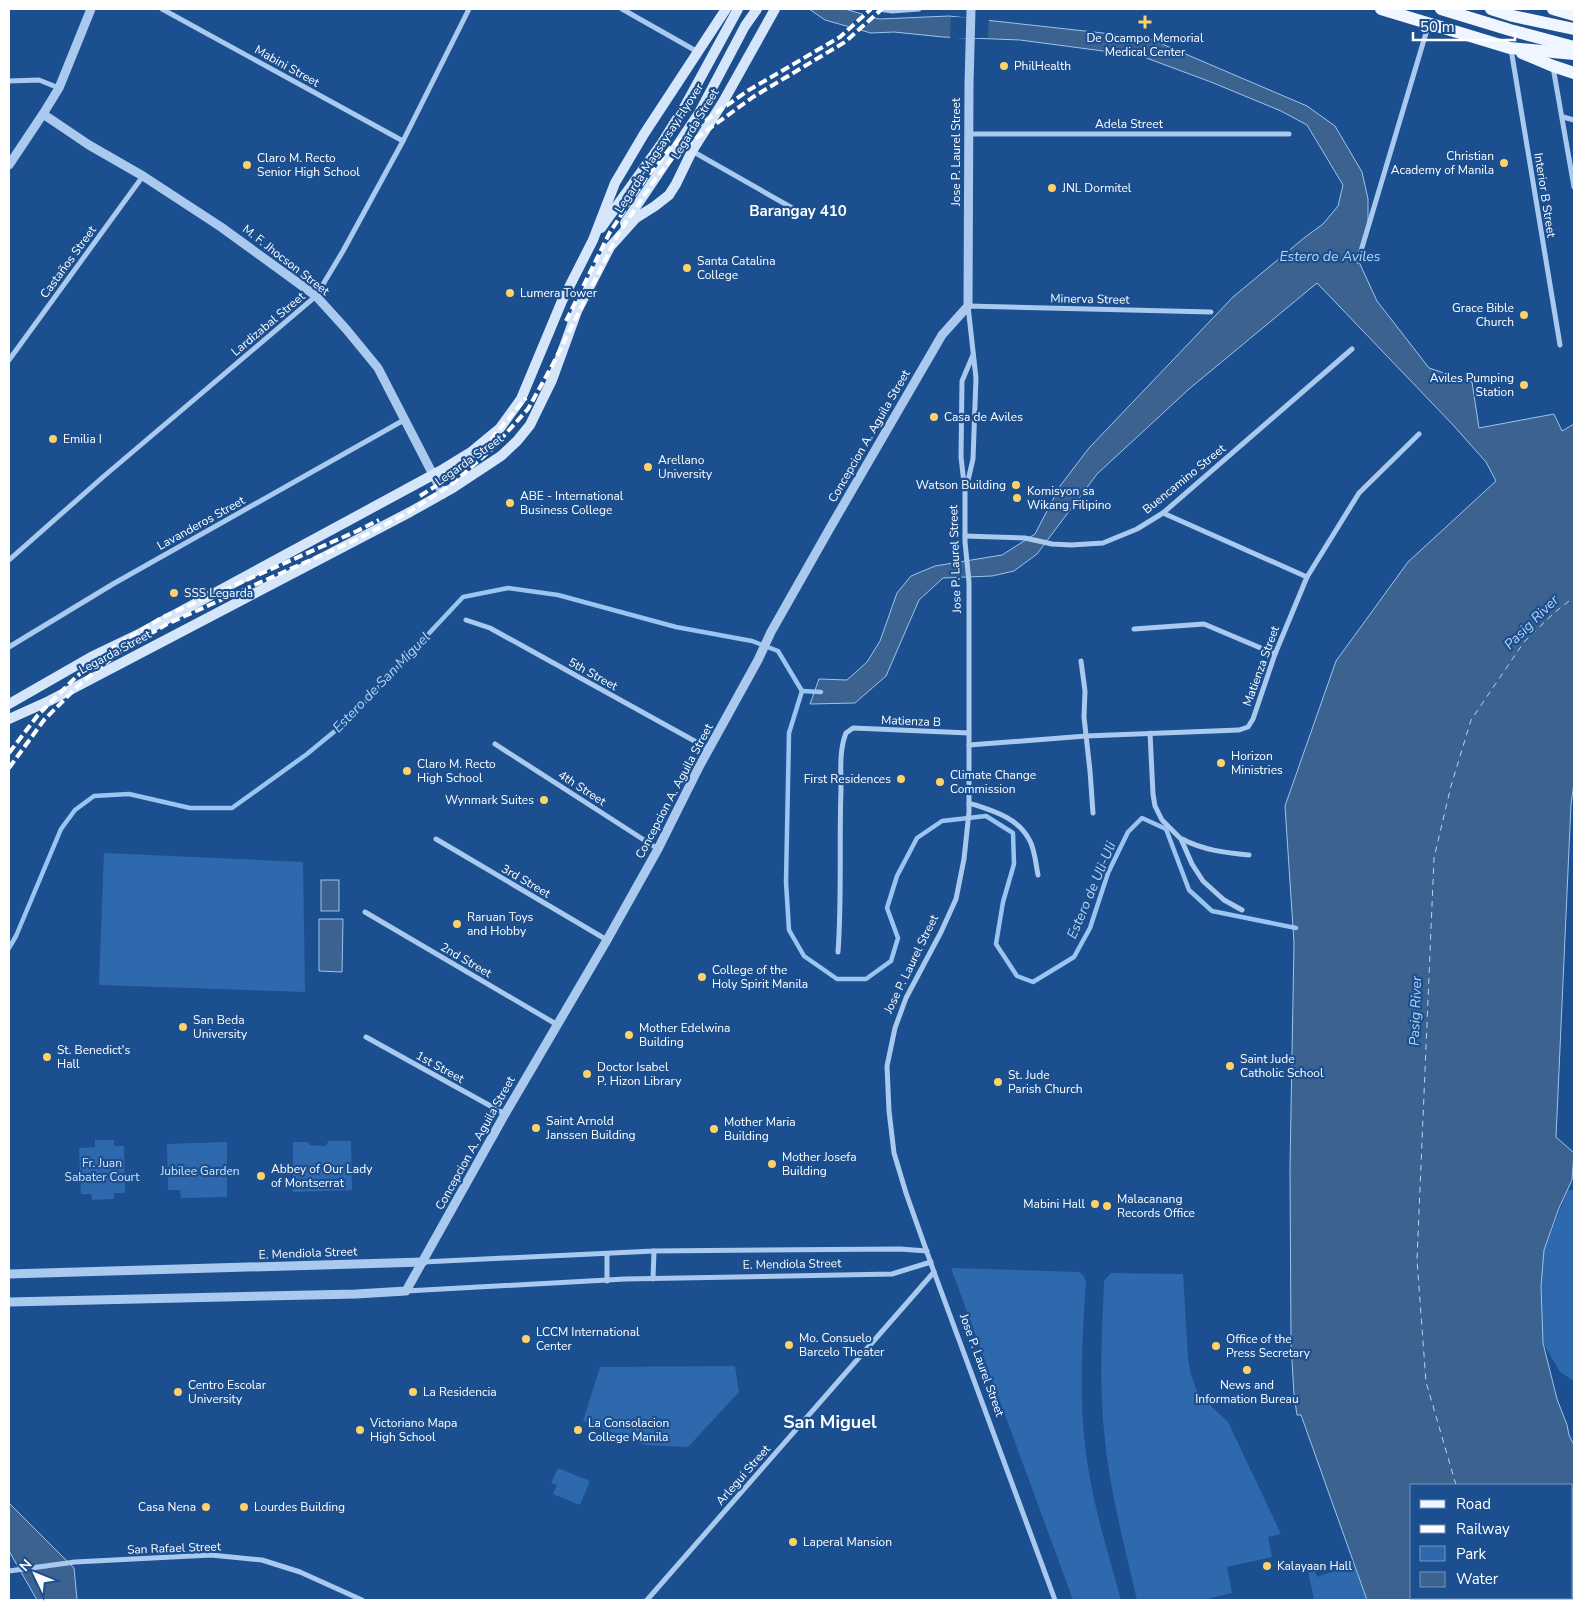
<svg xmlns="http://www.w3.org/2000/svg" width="1583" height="1609" viewBox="0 0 1583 1609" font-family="'Nunito Sans',sans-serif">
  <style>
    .green { fill: #2e69ad }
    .water { fill: #3c6290; stroke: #9cc4f0; fill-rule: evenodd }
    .pier { fill: #1b4f8f }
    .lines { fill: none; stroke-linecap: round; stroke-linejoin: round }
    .stream { stroke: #9cc4f0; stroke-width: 4.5 }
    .ferry { stroke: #b5d3f5; stroke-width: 1; stroke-dasharray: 6 5; stroke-linecap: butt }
    .minor { stroke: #a9c9ee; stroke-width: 5 }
    .tertiary { stroke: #a9c9ee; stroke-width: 9 }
    .secondary { stroke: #d6e6fa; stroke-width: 10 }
    .primary { stroke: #f0f6ff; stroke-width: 12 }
    .rail { stroke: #fff; stroke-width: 4; stroke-dasharray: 9 4; stroke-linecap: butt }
    .poi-dot { fill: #ffd166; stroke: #1b4f8f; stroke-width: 2 }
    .labels { text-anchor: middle; stroke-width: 4.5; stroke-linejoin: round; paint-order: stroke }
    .poi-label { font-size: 12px; fill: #fff; stroke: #1b4f8f; text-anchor: start }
    .street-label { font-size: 12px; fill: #fff; stroke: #1b4f8f }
    .park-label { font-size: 12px; fill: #cfe3fa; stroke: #1b4f8f }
    .water-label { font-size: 14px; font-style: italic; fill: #b5d3f5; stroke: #1b4f8f }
    .quarter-label { font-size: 15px; font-weight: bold; fill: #fff; stroke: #1b4f8f }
    .district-label { font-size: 18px; font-weight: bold; fill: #fff; stroke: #1b4f8f }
  </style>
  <rect width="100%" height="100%" fill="#1b4f8f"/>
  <g class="green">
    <polygon points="104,853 303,862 305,992 99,985"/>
    <polygon points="95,1140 114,1140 114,1146 124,1146 125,1193 114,1193 114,1199 92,1200 91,1194 81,1194 79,1148 95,1147"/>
    <polygon points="329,1141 351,1141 352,1190 293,1192 293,1142 307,1142 310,1145 325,1146"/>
    <polygon points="227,1142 227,1197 181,1198 180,1190 168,1190 167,1144"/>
    <polygon points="1568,1190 1574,1190 1574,1381 1560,1372 1543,1343 1541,1286 1544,1250"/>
    <path d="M951 1268 1079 1272 1083 1275 1086 1281C1082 1343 1078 1405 1088 1467 1095 1512 1109 1556 1121 1600H1073Z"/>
    <path d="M1111 1273 1183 1274 1188 1358 1191 1375 1198 1394 1228 1422 1281 1534 1268 1537 1272 1557 1227 1567 1232 1593 1203 1600H1137C1124 1544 1109 1488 1104 1431 1099 1381 1102 1331 1104 1281Z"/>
    <polygon points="735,1366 739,1392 688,1447 645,1445 583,1421 600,1367"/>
    <polygon points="558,1468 590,1481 580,1505 553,1494 557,1485 551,1483"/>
    <polygon points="1313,1564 1317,1577 1354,1564 1367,1600 1314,1600 1307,1566"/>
  </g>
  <g class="water">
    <path d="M809 9H845L879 19 949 16 1148 38 1307 106 1335 126 1362 172 1368 199V227L1359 262 1377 301 1429 368 1472 382 1479 428 1554 414 1562 431 1574 424V783L1571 804 1556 1137 1574 1153 1572 1180 1559 1208 1544 1250 1541 1286 1543 1343 1557 1399 1567 1425 1569 1435 1574 1445V1600H1367L1301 1415H1297L1294 1395 1291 1343 1290 1167 1294 943 1285 806 1336 661 1408 562 1496 481 1486 462 1454 426 1317 283 1189 389 1097 474 1037 554 1014 571 992 576 943 578 919 600 886 676 855 703 810 704 819 679 847 680 867 662 880 641 897 593 911 576 935 566 1002 555 1035 534 1060 486 1089 448 1233 297 1304 238 1323 224 1338 206 1343 185 1307 125 1281 111 1211 82 1141 56 1020 40 943 37 894 32 871 33 825 20ZM1412 1485H1572V1598H1412Z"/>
    <rect x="321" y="880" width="18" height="31"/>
    <polygon points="319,919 343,919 342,972 319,971"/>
    <polygon points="9,1503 74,1568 77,1600 37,1600 9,1551"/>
  </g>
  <g class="pier">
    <polygon points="864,12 877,16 859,32 846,28"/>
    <polygon points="951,17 989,18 988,38 950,38"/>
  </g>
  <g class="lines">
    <g class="stream">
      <polyline points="802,691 821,692"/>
      <polyline points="9,948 16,936 61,829 75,810 94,796 129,794 190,808 232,808 307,754 346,722 463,597 508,588 558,595 676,627 752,641 778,651 802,691 789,733 786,882 789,930 804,956 837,979 866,979 891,961 898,938 887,908 897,876 917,838 942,821 986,816 1013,833 1014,864 1003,902 996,944 1017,976 1033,982 1074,957 1090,928 1108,873 1128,832 1142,818 1166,829 1189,890 1212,911 1296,928"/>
    </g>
    <g class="ferry">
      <polyline points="1456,1485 1426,1382 1417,1260 1434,858 1451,786 1471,720 1524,642 1554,613 1574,597"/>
      <polyline points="1488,1598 1488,1600"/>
    </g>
    <g class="minor">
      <polyline points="162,9 403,141"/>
      <polyline points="622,9 698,52"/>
      <polyline points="879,9 892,11 919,9"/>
      <polyline points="1511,49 1560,345"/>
      <polyline points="1553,67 1574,187"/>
      <polyline points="9,81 39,80 59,88"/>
      <polyline points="1563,117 1574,120"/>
      <polyline points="969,134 1289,134"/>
      <polyline points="692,151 794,209"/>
      <polyline points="1358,261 1429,23"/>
      <polyline points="973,355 962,381 961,457 965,492 965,542 969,582 969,812 964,859 956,899 941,932 906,998 895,1028 887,1066 889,1111 894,1153 906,1193 934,1272 1055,1600"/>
      <polyline points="9,360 143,176"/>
      <polyline points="966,489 973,459 976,378 968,306 1211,312"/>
      <polyline points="1163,513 1307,577"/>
      <polyline points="965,536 1025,538 1052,544 1071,545 1103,543 1137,529 1163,513 1352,349"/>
      <polyline points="9,560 103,477 316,296 343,251 403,141 469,9"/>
      <polyline points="466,620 490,628 709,749"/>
      <polyline points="1134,629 1204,624 1275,654"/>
      <polyline points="9,647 113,584 404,420"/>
      <polyline points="1081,661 1085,691 1084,717 1090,771 1093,813"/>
      <polyline points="1150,733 1153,794 1155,806 1162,820 1181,839 1192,864 1203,881 1224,900 1242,910"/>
      <polyline points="495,744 658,849"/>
      <polyline points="969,745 1086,736 1239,730 1248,727 1253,719 1275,654 1307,577 1359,493 1419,434"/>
      <path d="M969 803C993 811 1018 817 1030 841 1035 851 1036 865 1038 875"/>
      <polyline points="436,839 607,940"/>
      <path d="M1182 839C1203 850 1226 853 1249 855"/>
      <polyline points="365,912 556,1024"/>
      <path d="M838 952C842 898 839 844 841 790 841 772 839 750 846 733L853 728 969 733"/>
      <polyline points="366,1037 505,1114"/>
      <polyline points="423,1262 654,1251 900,1249 927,1251"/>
      <polyline points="653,1279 654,1251"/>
      <polyline points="607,1281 607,1254"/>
      <polyline points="406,1291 625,1279 892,1274 931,1262"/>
      <polyline points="9,1571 75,1562 211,1555 262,1560 300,1572 362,1600"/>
      <polyline points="647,1600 934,1272"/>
    </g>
    <g class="tertiary">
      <polyline points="43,114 89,145 143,176 221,227 316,296 346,329 378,368 443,494"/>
      <polyline points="9,165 43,114 59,88 91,9"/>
      <polyline points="9,1274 423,1262"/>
      <polyline points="9,1302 356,1294 406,1291 505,1114 607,940 658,849 699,767 758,660 771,632 830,528 942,335 968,306 969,84 971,9"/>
    </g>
    <g class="secondary">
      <polyline points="625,223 699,113 745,26 757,9"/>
      <polyline points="601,228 662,143 685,106 738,9"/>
      <polyline points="9,704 91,657 141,633 440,471 471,452 500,428 521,399 562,301 593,240 615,183 644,134 726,9"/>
      <polyline points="9,719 49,701 410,512 451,489 501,456 517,441 530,425 552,380 577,311 610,247 636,218 655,206 669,195 676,184 692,151 723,102 775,9"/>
    </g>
    <g class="primary">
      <polyline points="1381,9 1510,48 1574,54"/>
      <polyline points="1441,9 1510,30 1574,47"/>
      <polyline points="1491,9 1513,16 1574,29"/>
      <polyline points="1553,9 1574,15"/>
      <polyline points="1522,53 1553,66 1574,73"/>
    </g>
    <g class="rail">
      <polyline points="566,321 610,232 646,178 671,147 706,120 749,90 840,37 871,9"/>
      <polyline points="420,496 448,478 487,444 526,398"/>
      <polyline points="9,753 38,715 76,677 115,646 163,617 357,531 379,520"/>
      <polyline points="9,768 44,720 82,682 120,652 167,624 360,538 409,512 452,484 492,449 528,409 553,364 617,236 653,182 677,152 753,97 845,42 882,9"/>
    </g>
  </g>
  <g class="poi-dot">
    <path d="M1142.5 14.5h5v5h5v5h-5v5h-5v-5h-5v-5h5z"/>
    <circle cx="1004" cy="66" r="5"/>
    <circle cx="1504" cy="163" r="5"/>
    <circle cx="247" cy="165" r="5"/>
    <circle cx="1052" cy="188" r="5"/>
    <circle cx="687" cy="268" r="5"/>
    <circle cx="510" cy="293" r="5"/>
    <circle cx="1524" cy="315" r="5"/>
    <circle cx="1524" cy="385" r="5"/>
    <circle cx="934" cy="417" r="5"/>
    <circle cx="53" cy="439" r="5"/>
    <circle cx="648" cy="467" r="5"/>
    <circle cx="1016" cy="485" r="5"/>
    <circle cx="1017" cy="498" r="5"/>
    <circle cx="510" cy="503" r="5"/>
    <circle cx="174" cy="593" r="5"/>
    <circle cx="1221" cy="763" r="5"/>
    <circle cx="407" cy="771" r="5"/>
    <circle cx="901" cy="779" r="5"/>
    <circle cx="940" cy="782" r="5"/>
    <circle cx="544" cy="800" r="5"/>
    <circle cx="457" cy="924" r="5"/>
    <circle cx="702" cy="977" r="5"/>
    <circle cx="183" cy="1027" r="5"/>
    <circle cx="629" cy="1035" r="5"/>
    <circle cx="47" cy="1057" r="5"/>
    <circle cx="1230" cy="1066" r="5"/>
    <circle cx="587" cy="1074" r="5"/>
    <circle cx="998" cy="1082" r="5"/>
    <circle cx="536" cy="1128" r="5"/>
    <circle cx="714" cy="1129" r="5"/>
    <circle cx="772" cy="1164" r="5"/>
    <circle cx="261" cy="1176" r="5"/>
    <circle cx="1095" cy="1204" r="5"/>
    <circle cx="1107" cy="1206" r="5"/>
    <circle cx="526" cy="1339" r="5"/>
    <circle cx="789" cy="1345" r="5"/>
    <circle cx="1216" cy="1346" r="5"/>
    <circle cx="1247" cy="1370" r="5"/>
    <circle cx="178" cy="1392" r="5"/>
    <circle cx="413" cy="1392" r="5"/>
    <circle cx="360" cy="1430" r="5"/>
    <circle cx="578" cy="1430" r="5"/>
    <circle cx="206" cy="1507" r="5"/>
    <circle cx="244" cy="1507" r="5"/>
    <circle cx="793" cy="1542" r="5"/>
    <circle cx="1267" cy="1566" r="5"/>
  </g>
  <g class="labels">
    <g class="poi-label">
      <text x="1145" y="42" text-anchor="middle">De Ocampo Memorial<tspan x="1145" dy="14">Medical Center</tspan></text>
      <text x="1014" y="70">PhilHealth</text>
      <text x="1494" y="160" text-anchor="end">Christian<tspan x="1494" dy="14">Academy of Manila</tspan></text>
      <text x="257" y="162">Claro M. Recto<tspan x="257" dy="14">Senior High School</tspan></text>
      <text x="1062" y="192">JNL Dormitel</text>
      <text x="697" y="265">Santa Catalina<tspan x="697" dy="14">College</tspan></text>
      <text x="520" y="297">Lumera Tower</text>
      <text x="1514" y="312" text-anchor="end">Grace Bible<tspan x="1514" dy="14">Church</tspan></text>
      <text x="1514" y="382" text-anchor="end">Aviles Pumping<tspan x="1514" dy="14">Station</tspan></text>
      <text x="944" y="421">Casa de Aviles</text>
      <text x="63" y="443">Emilia I</text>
      <text x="658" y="464">Arellano<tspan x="658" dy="14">University</tspan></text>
      <text x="1006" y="489" text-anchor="end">Watson Building</text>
      <text x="1027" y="495">Komisyon sa<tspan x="1027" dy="14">Wikang Filipino</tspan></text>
      <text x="520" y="500">ABE - International<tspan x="520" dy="14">Business College</tspan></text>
      <text x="184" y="597">SSS Legarda</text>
      <text x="1231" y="760">Horizon<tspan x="1231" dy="14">Ministries</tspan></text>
      <text x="417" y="768">Claro M. Recto<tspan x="417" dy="14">High School</tspan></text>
      <text x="950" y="779">Climate Change<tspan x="950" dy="14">Commission</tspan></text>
      <text x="891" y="783" text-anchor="end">First Residences</text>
      <text x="534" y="804" text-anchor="end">Wynmark Suites</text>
      <text x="467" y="921">Raruan Toys<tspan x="467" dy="14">and Hobby</tspan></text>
      <text x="712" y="974">College of the<tspan x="712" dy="14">Holy Spirit Manila</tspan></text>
      <text x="193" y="1024">San Beda<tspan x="193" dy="14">University</tspan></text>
      <text x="639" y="1032">Mother Edelwina<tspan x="639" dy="14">Building</tspan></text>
      <text x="57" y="1054">St. Benedict's<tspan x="57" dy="14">Hall</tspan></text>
      <text x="1240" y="1063">Saint Jude<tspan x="1240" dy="14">Catholic School</tspan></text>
      <text x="597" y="1071">Doctor Isabel<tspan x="597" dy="14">P. Hizon Library</tspan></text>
      <text x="1008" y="1079">St. Jude<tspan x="1008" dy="14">Parish Church</tspan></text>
      <text x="546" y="1125">Saint Arnold<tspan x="546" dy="14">Janssen Building</tspan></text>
      <text x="724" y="1126">Mother Maria<tspan x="724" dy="14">Building</tspan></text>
      <text x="782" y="1161">Mother Josefa<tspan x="782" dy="14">Building</tspan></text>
      <text x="271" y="1173">Abbey of Our Lady<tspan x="271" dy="14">of Montserrat</tspan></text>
      <text x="1117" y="1203">Malacanang<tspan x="1117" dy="14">Records Office</tspan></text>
      <text x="1085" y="1208" text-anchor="end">Mabini Hall</text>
      <text x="536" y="1336">LCCM International<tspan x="536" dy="14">Center</tspan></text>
      <text x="799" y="1342">Mo. Consuelo<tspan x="799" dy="14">Barcelo Theater</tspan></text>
      <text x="1226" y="1343">Office of the<tspan x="1226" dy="14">Press Secretary</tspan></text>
      <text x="188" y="1389">Centro Escolar<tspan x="188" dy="14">University</tspan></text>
      <text x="1247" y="1389" text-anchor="middle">News and<tspan x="1247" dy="14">Information Bureau</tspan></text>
      <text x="423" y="1396">La Residencia</text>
      <text x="370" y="1427">Victoriano Mapa<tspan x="370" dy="14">High School</tspan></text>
      <text x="588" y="1427">La Consolacion<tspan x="588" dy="14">College Manila</tspan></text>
      <text x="196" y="1511" text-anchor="end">Casa Nena</text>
      <text x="254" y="1511">Lourdes Building</text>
      <text x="803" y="1546">Laperal Mansion</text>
      <text x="1277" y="1570">Kalayaan Hall</text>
    </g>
    <g class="street-label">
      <text transform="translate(287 66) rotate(29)" y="4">Mabini Street</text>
      <text transform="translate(695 124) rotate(-59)" y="4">Legarda Street</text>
      <text x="1129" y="128">Adela Street</text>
      <text transform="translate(659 148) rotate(-57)" y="4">Legarda-Magsaysay Flyover</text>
      <text transform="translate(956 152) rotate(-90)" y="4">Jose P. Laurel Street</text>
      <text transform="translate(1545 195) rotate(81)" y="4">Interior B Street</text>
      <text transform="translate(286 260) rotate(38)" y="4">M. F. Jhocson Street</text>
      <text transform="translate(68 262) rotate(-54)" y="4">Castaños Street</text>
      <text transform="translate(1090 299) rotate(1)" y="4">Minerva Street</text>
      <text transform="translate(268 324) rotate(-40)" y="4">Lardizabal Street</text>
      <text transform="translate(869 436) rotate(-60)" y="4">Concepcion A. Aguila Street</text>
      <text transform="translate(469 460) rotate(-35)" y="4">Legarda Street</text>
      <text transform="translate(1184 479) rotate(-39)" y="4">Buencamino Street</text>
      <text transform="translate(201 523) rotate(-29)" y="4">Lavanderos Street</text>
      <text transform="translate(955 559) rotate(-92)" y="4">Jose P. Laurel Street</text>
      <text transform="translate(115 652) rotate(-28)" y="4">Legarda Street</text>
      <text transform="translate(1261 666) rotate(-70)" y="4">Matienza Street</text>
      <text transform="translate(593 674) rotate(29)" y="4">5th Street</text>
      <text transform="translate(911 721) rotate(2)" y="4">Matienza B</text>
      <text transform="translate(582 788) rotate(33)" y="4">4th Street</text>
      <text transform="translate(674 791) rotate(-62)" y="4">Concepcion A. Aguila Street</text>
      <text transform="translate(526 881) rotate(30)" y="4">3rd Street</text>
      <text transform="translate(466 960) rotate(30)" y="4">2nd Street</text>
      <text transform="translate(911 964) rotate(-64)" y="4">Jose P. Laurel Street</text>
      <text transform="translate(440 1067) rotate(29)" y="4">1st Street</text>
      <text transform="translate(475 1143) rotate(-61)" y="4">Concepcion A. Aguila Street</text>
      <text transform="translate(308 1253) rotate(-2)" y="4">E. Mendiola Street</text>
      <text transform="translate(792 1264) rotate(-1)" y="4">E. Mendiola Street</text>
      <text transform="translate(982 1365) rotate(70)" y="4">Jose P. Laurel Street</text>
      <text transform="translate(743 1475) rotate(-49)" y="4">Arlegui Street</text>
      <text transform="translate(174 1548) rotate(-2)" y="4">San Rafael Street</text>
    </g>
    <g class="park-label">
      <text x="102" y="1167">Fr. Juan<tspan x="102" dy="14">Sabater Court</tspan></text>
      <text x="200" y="1175">Jubilee Garden</text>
    </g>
    <g class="water-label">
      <text x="1330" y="261">Estero de Aviles</text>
      <text transform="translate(1531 622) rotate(-45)" y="5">Pasig River</text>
      <text transform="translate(381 682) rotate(-46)" y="5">Estero de San Miguel</text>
      <text transform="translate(1091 890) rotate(-67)" y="5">Estero de Uli-Uli</text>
      <text transform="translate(1415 1011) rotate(-88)" y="5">Pasig River</text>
    </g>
    <g class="quarter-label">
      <text x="798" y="216">Barangay 410</text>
    </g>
    <g class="district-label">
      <text x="830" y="1428">San Miguel</text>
    </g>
  </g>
  <rect width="1583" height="1609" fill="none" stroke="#ffffff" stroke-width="20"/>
  <rect x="1410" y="1484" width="162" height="115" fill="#1b4f8f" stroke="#7695bc"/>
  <rect x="1420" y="1500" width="25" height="8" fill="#f0f6ff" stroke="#7695bc"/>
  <text x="1456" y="1509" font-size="15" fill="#ffffff">Road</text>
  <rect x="1420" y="1525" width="25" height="8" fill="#ffffff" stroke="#7695bc"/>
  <text x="1456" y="1534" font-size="15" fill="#ffffff">Railway</text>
  <rect x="1420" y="1546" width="25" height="15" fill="#2e69ad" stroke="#7695bc"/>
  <text x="1456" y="1559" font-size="15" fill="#ffffff">Park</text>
  <rect x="1420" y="1572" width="25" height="15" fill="#3c6290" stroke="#7695bc"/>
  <text x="1456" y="1584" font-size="15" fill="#ffffff">Water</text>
  <g transform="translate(35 1574) rotate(313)" stroke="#1b4f8f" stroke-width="4" paint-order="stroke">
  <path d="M0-4L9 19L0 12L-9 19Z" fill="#ffffff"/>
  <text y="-8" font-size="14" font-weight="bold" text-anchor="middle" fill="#ffffff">N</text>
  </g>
  <path d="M1413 32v8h102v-8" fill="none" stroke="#ffffff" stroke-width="2.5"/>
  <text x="1420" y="32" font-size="15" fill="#ffffff" stroke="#1b4f8f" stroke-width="4" paint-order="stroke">50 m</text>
</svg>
